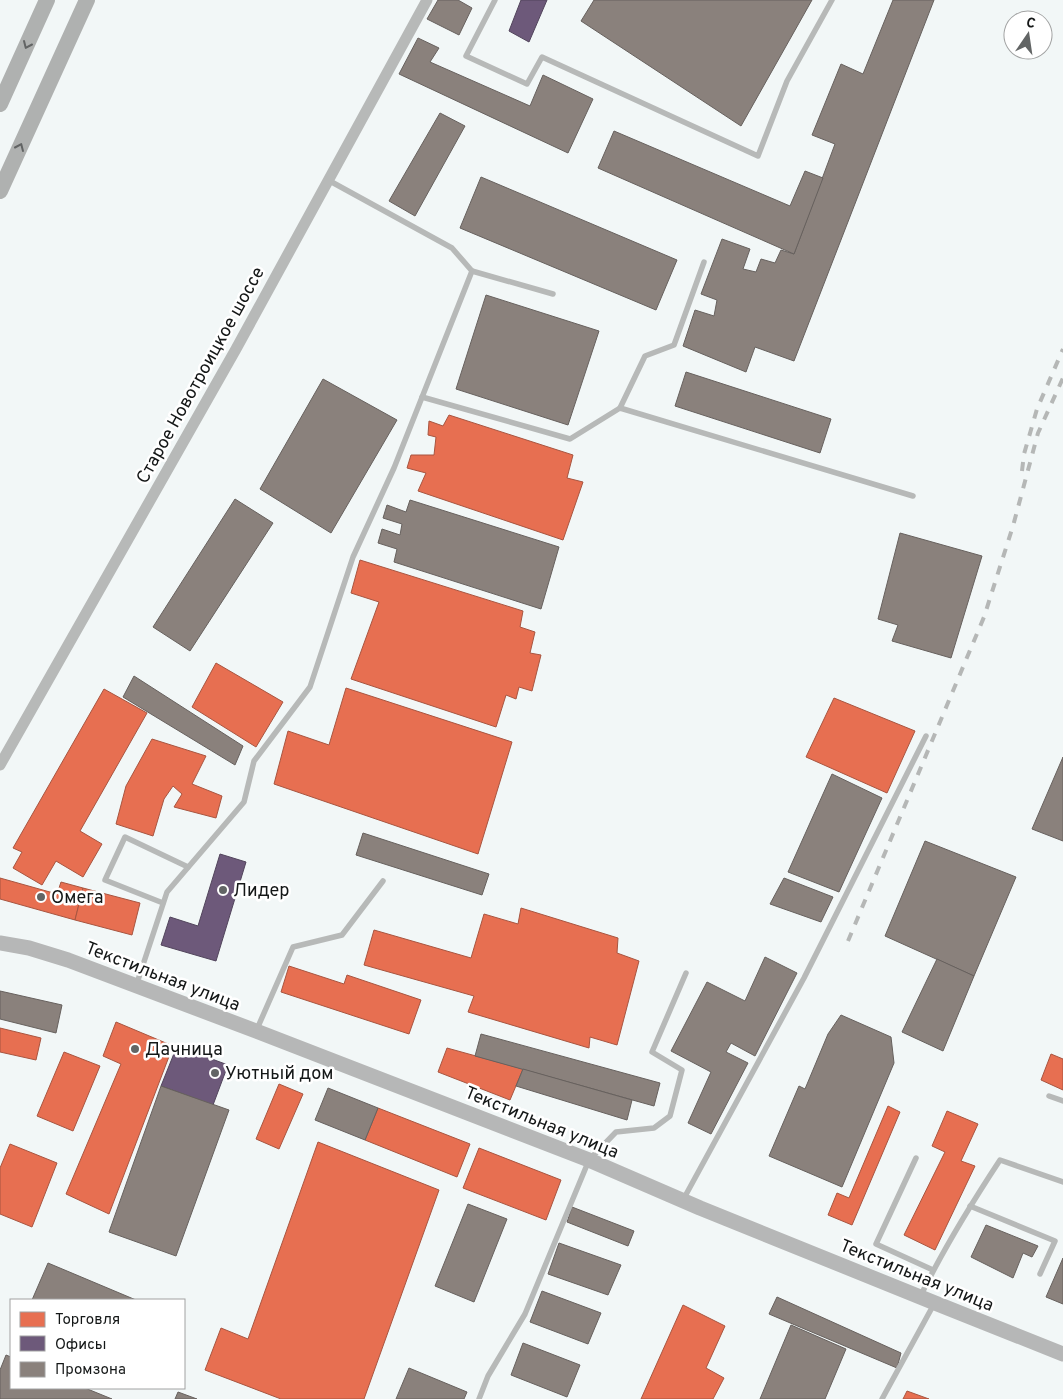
<svg xmlns="http://www.w3.org/2000/svg" width="1063" height="1399" viewBox="0 0 1063 1399" font-family="Overpass,sans-serif">
  <style>
    .shops { fill: #e76f51; stroke: #a85540 }
    .offices { fill: #6d597a; stroke: #52455c }
    .industry { fill: #8a817c; stroke: #67615e }
    .lines { fill: none; stroke-linecap: round; stroke-linejoin: round }
    .service { stroke: #b7b9b8; stroke-width: 5.5 }
    .minor { stroke: #b7b9b8; stroke-width: 11 }
    .secondary { stroke: #b6b7b7; stroke-width: 15 }
    .primary { stroke: #afb1b0; stroke-width: 16 }
    .rail { stroke: #b5b7b6; stroke-width: 4; stroke-dasharray: 9 9; stroke-linecap: butt }
    .oneway { stroke: #626464 }
    .poi-dot { fill: #626565; stroke: #fff; stroke-width: 2 }
    .labels { text-anchor: middle; stroke-width: 5; stroke-linejoin: round; paint-order: stroke }
    .street-label { font-size: 18px; fill: #141717; stroke: #fff }
    .poi-label { font-size: 18px; fill: #141717; stroke: #fff; text-anchor: start }
  </style>
  <rect width="100%" height="100%" fill="#f2f7f7"/>
  <g class="shops">
    <polygon points="449,415 573,455 567,478 583,482 563,540 418,491 426,473 407,468 411,455 434,455 436,437 428,435 429,421 443,426"/>
    <polygon points="360,560 523,611 520,627 535,632 530,653 541,655 532,691 519,687 516,699 506,695 496,727 351,679 379,602 351,593"/>
    <polygon points="216,663 283,702 256,747 192,707"/>
    <polygon points="346,688 512,742 478,854 274,784 288,731 329,745"/>
    <polygon points="104,689 147,713 80,831 102,844 83,877 56,861 42,885 13,868 22,852 13,848"/>
    <polygon points="834,698 915,731 887,793 806,757"/>
    <polygon points="152,739 206,756 192,784 222,796 216,818 174,807 182,794 173,786 164,799 153,836 116,824 126,786"/>
    <polygon points="0,878 57,894 61,882 83,888 75,920 0,899"/>
    <polygon points="83,888 140,903 132,935 75,920"/>
    <polygon points="521,908 618,938 617,953 639,961 617,1045 590,1037 589,1048 468,1012 474,996 364,965 374,930 471,958 484,914 518,924"/>
    <polygon points="289,966 344,984 347,975 421,1000 409,1034 281,992"/>
    <polygon points="116,1022 173,1046 109,1214 66,1194 121,1064 103,1056"/>
    <polygon points="0,1028 41,1038 36,1060 0,1052"/>
    <polygon points="447,1048 523,1069 510,1100 438,1072"/>
    <polygon points="64,1052 100,1066 73,1131 37,1116"/>
    <polygon points="1051,1054 1063,1059 1063,1090 1041,1080"/>
    <polygon points="279,1084 303,1094 279,1149 256,1139"/>
    <polygon points="888,1106 900,1112 852,1225 828,1215 837,1193 849,1198"/>
    <polygon points="378,1108 470,1144 457,1177 365,1140"/>
    <polygon points="947,1111 978,1124 961,1161 975,1166 935,1250 904,1235 945,1152 932,1146"/>
    <polygon points="318,1142 439,1190 364,1399 281,1399 205,1370 221,1328 248,1339"/>
    <polygon points="10,1144 57,1163 32,1227 0,1214 0,1168"/>
    <polygon points="479,1148 561,1180 546,1220 463,1188"/>
    <polygon points="683,1305 725,1326 706,1368 724,1378 713,1399 641,1399"/>
    <polygon points="907,1391 929,1399 903,1399"/>
  </g>
  <g class="offices">
    <polygon points="521,0 547,0 529,42 509,31"/>
    <polygon points="220,854 246,862 216,961 161,945 170,917 198,926"/>
    <polygon points="177,1046 228,1065 213,1105 161,1086"/>
  </g>
  <g class="industry">
    <polygon points="438,0 458,0 472,8 459,35 427,19"/>
    <polygon points="594,0 812,0 741,126 581,21"/>
    <polygon points="893,0 934,0 794,361 755,347 746,372 683,346 695,310 714,316 717,300 701,294 722,239 750,249 743,269 756,272 761,259 775,263 781,250 794,254 835,144 812,135 841,64 863,74"/>
    <polygon points="418,38 439,48 430,62 530,106 543,75 593,99 568,153 399,74"/>
    <polygon points="440,113 465,126 415,216 389,201"/>
    <polygon points="614,131 790,206 805,171 823,178 794,254 598,168"/>
    <polygon points="481,177 677,260 656,310 460,228"/>
    <polygon points="486,295 599,331 568,425 456,389"/>
    <polygon points="686,372 831,419 820,453 675,406"/>
    <polygon points="323,379 397,420 331,533 260,489"/>
    <polygon points="235,499 273,523 190,651 153,627"/>
    <polygon points="410,500 559,547 541,609 394,562 397,549 378,543 382,529 400,535 402,524 383,518 387,505 406,512"/>
    <polygon points="900,533 982,556 951,658 892,641 898,625 878,619"/>
    <polygon points="134,676 243,746 235,765 123,697"/>
    <polygon points="1063,757 1063,841 1032,829"/>
    <polygon points="832,774 882,798 839,892 788,872"/>
    <polygon points="363,833 489,874 482,895 356,855"/>
    <polygon points="925,841 1016,877 974,976 885,936"/>
    <polygon points="784,878 833,897 821,922 770,904"/>
    <polygon points="765,957 797,973 755,1056 731,1043 726,1052 748,1063 711,1134 688,1123 711,1072 671,1051 707,982 745,1001"/>
    <polygon points="937,959 974,976 943,1051 902,1032"/>
    <polygon points="0,991 62,1005 56,1033 0,1019"/>
    <polygon points="841,1015 891,1037 894,1063 842,1187 769,1156 799,1086 805,1089 828,1034"/>
    <polygon points="481,1034 660,1083 654,1106 475,1056"/>
    <polygon points="523,1069 632,1100 627,1120 516,1086"/>
    <polygon points="161,1086 229,1110 176,1256 109,1232"/>
    <polygon points="328,1088 378,1108 365,1140 315,1120"/>
    <polygon points="468,1204 507,1219 474,1302 435,1286"/>
    <polygon points="572,1207 634,1231 628,1246 567,1222"/>
    <polygon points="986,1225 1038,1246 1032,1257 1023,1253 1013,1278 971,1257"/>
    <polygon points="559,1243 621,1265 608,1295 548,1274"/>
    <polygon points="1063,1258 1063,1304 1046,1297"/>
    <polygon points="48,1263 136,1300 32,1300"/>
    <polygon points="542,1291 601,1313 588,1344 530,1322"/>
    <polygon points="777,1297 901,1353 897,1368 769,1314"/>
    <polygon points="791,1325 846,1349 825,1399 760,1399"/>
    <polygon points="523,1343 580,1365 567,1397 511,1375"/>
    <polygon points="6,1355 11,1357 11,1388 85,1388 112,1399 0,1399 0,1370"/>
    <polygon points="409,1368 467,1392 464,1399 396,1399"/>
    <polygon points="178,1392 197,1399 175,1399"/>
  </g>
  <g class="lines">
    <g class="service">
      <polyline points="495,0 466,56 527,84 542,57 758,156 787,81 832,0"/>
      <polyline points="328,180 452,248 472,271"/>
      <polyline points="422,397 570,439 620,408 913,496"/>
      <polyline points="620,408 645,356 674,345 704,262"/>
      <polyline points="163,903 105,880 125,837 188,867"/>
      <polyline points="136,986 167,892 244,802 254,761 310,687 353,557 394,468 472,271 553,294"/>
      <polyline points="257,1029 293,947 342,935 383,881"/>
      <polyline points="1049,1096 1063,1101"/>
      <polyline points="916,1158 876,1244 933,1270"/>
      <polyline points="683,1200 804,978 926,736"/>
      <polyline points="970,1206 1055,1241 1040,1274"/>
      <path d="M921 1295C944 1248 971 1204 1000 1160L1063 1182"/>
      <polyline points="479,1399 488,1376 525,1314 589,1160 616,1132 654,1128 670,1116 682,1070 652,1052 686,973"/>
      <polyline points="882,1399 934,1304"/>
    </g>
    <polyline class="minor" points="0,765 236,349 427,0"/>
    <polyline class="secondary" points="0,943 29,948 68,960 256,1031 589,1160 700,1208 935,1303 1063,1354"/>
    <g class="primary">
      <polyline points="0,104 47,0"/>
      <polyline points="0,191 87,0"/>
    </g>
    <g class="rail">
      <polyline points="1022,471 1024,454 1037,409 1063,349"/>
      <polyline points="848,941 984,617 1013,526 1038,433 1063,378"/>
    </g>
  </g>
  <defs><path id="oneway-chevron" d="M-2-3.5L2.5 0L-2 3.5" fill="none" stroke-width="1.6" stroke-linecap="round" stroke-linejoin="round" transform="scale(1.25)"/></defs>
  <g class="oneway">
    <use href="#oneway-chevron" transform="translate(27 45) rotate(114)"/>
    <use href="#oneway-chevron" transform="translate(20 147) rotate(-66)"/>
  </g>
  <g class="poi-dot">
    <circle cx="223" cy="890" r="5"/>
    <circle cx="41" cy="897" r="5"/>
    <circle cx="135" cy="1049" r="5"/>
    <circle cx="215" cy="1073" r="5"/>
  </g>
  <g class="labels">
    <g class="street-label">
      <text transform="translate(200 375) rotate(-61)" y="6">Старое Новотроицкое шоссе</text>
      <text transform="translate(163 976) rotate(21)" y="6">Текстильная улица</text>
      <text transform="translate(542 1122) rotate(22)" y="6">Текстильная улица</text>
      <text transform="translate(917 1275) rotate(22)" y="6">Текстильная улица</text>
    </g>
    <g class="poi-label">
      <text x="233" y="896">Лидер</text>
      <text x="51" y="903">Омега</text>
      <text x="145" y="1055">Дачница</text>
      <text x="225" y="1079">Уютный дом</text>
    </g>
  </g>
  <rect x="10" y="1299" width="175" height="90" fill="#ffffff" stroke="#a1a2a2"/>
  <rect x="20" y="1312" width="25" height="15" fill="#e76f51" stroke="#a1a2a2"/>
  <text x="55" y="1324" font-size="15" fill="#141717">Торговля</text>
  <rect x="20" y="1336" width="25" height="15" fill="#6d597a" stroke="#a1a2a2"/>
  <text x="55" y="1349" font-size="15" fill="#141717">Офисы</text>
  <rect x="20" y="1362" width="25" height="15" fill="#8a817c" stroke="#a1a2a2"/>
  <text x="55" y="1374" font-size="15" fill="#141717">Промзона</text>
  <g transform="translate(1028 35) rotate(13)"><circle r="24" fill="#ffffff" stroke="#a1a2a2"/>
  <path d="M0-4L9 19L0 12L-9 19Z" fill="#626565"/>
  <text y="-8" font-size="14" font-weight="bold" text-anchor="middle" fill="#141717">С</text>
  </g>
</svg>
